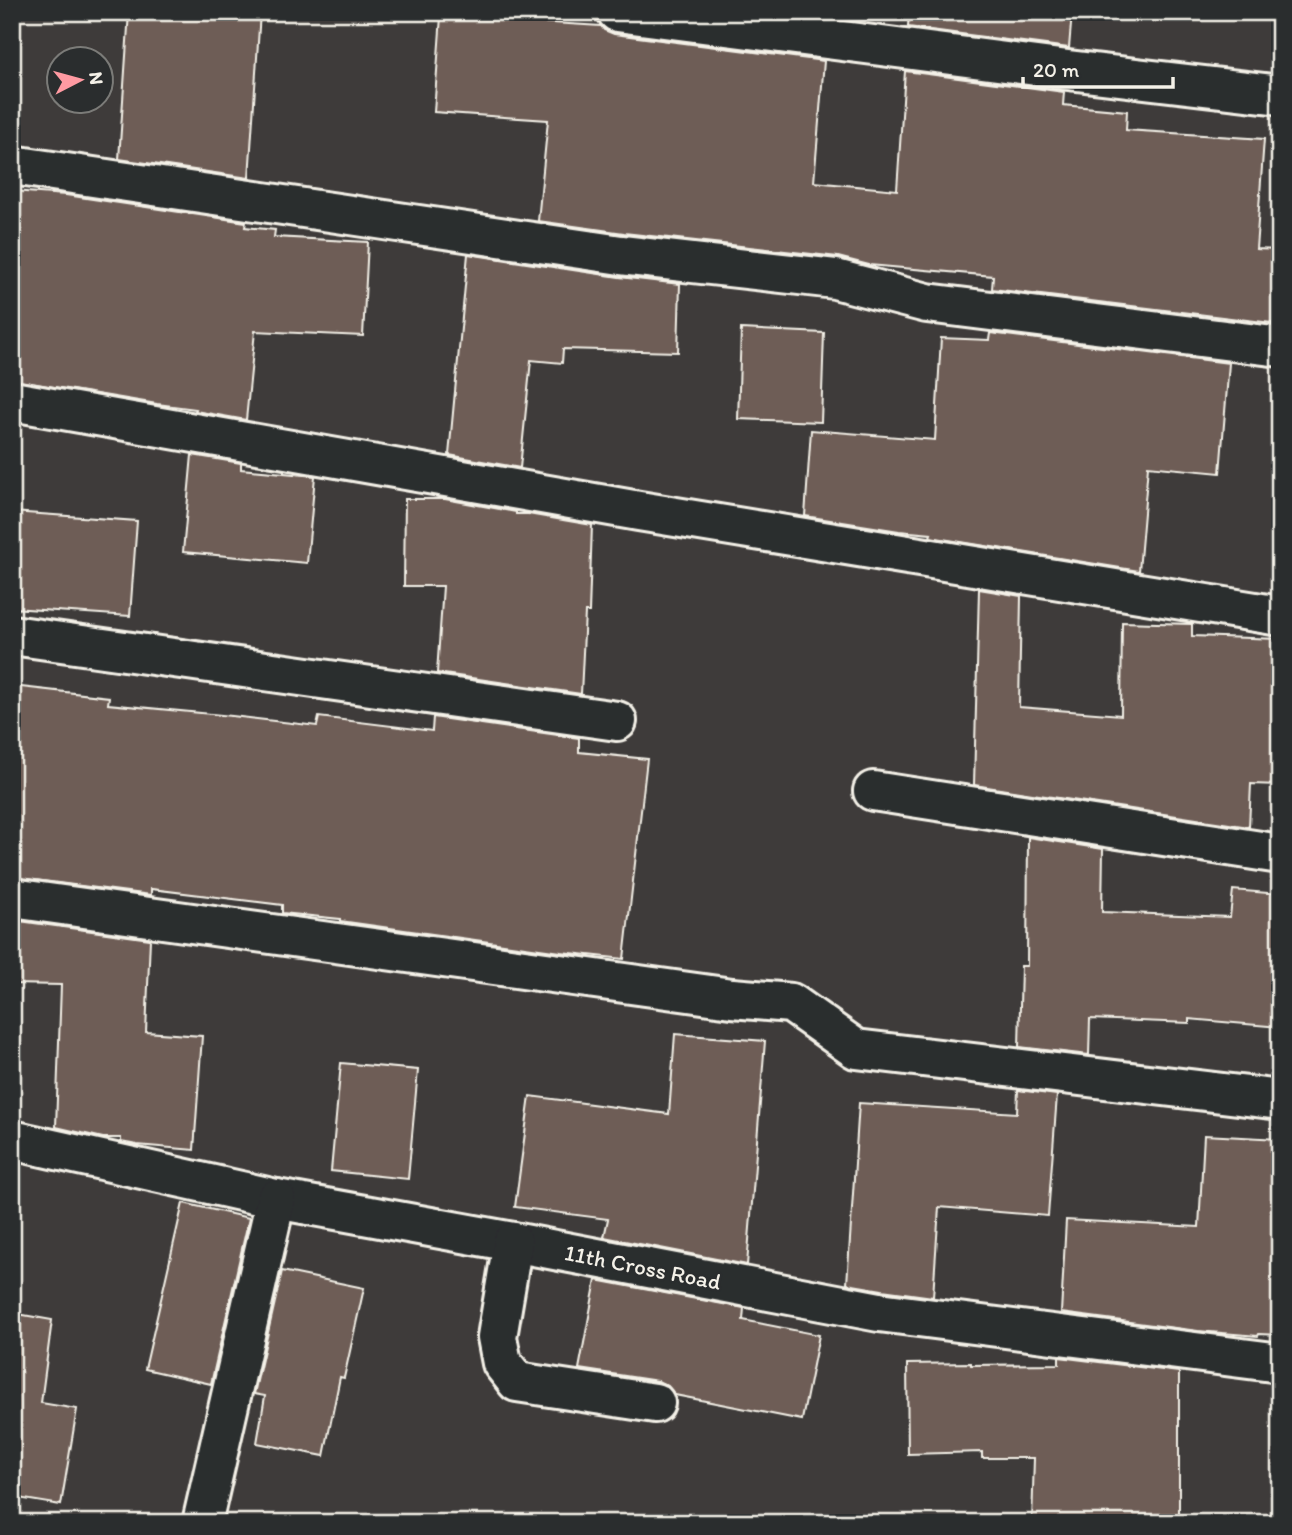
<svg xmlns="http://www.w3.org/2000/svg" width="1292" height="1535" viewBox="0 0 1292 1535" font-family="Itim,sans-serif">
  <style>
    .building { fill: #6e5d56; stroke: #f4f1e8; stroke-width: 2 }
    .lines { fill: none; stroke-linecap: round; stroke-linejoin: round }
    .minor-casing { stroke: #f4f1e8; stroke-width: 44 }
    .minor { stroke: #2a2d2e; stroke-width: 38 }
    .labels { text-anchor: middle; stroke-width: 5; stroke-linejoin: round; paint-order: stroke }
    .street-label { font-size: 23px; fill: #f4f1e8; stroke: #2a2d2e }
  </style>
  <rect width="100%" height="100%" fill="#3e3b3a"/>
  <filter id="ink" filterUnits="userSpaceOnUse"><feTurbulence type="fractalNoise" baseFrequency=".0143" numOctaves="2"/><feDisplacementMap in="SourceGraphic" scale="14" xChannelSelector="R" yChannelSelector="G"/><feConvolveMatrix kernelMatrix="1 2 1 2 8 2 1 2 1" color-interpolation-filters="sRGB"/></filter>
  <g filter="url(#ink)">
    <g class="building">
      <polygon points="129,12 260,12 249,178 119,159"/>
      <polygon points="909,12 1072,12 1069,48 908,27"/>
      <polygon points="441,16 601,26 604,30 614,34 824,61 814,182 897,190 905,71 1064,92 1063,105 1127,111 1126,130 1264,139 1256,249 1280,250 1280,324 992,289 993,276 869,265 838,257 624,233 538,221 548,120 434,112"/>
      <polygon points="12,191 66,195 246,222 245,227 275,230 274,237 368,242 363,336 255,331 246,420 195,411 196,409 157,404 12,380"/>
      <polygon points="468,254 619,277 680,284 678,352 563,349 562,363 531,360 520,468 449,455"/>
      <polygon points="741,329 824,333 821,422 738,419"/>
      <polygon points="990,333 1229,363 1220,473 1148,466 1139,571 930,537 931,534 899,531 805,516 811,430 935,440 941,338 989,340"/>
      <polygon points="192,455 241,463 241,469 315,476 307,563 183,552"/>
      <polygon points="405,499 445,499 516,512 516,514 528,514 592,525 589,612 585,612 581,694 437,673 443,586 404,586"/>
      <polygon points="12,512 137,521 130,616 12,608"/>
      <polygon points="979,589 1021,596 1019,707 1121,715 1122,622 1192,624 1192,636 1280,639 1280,785 1251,784 1249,827 974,785"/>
      <polygon points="12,686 109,697 108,704 232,716 317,726 319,717 432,731 433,717 579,738 579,752 647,759 624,959 561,952 340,921 340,919 282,913 282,905 151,889 151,895 12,877"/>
      <polygon points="1028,837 1103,849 1102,912 1230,917 1233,890 1280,894 1280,1027 1189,1019 1189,1023 1090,1019 1089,1055 1019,1047 1021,966 1027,966"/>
      <polygon points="12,920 150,939 146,1032 202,1036 194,1150 137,1145 121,1142 121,1138 103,1138 56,1127 61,985 12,984"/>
      <polygon points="675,1034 765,1041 747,1265 604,1237 608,1219 515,1207 530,1096 669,1114"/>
      <polygon points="341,1063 418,1070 408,1179 331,1171"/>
      <polygon points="1018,1090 1057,1095 1048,1216 939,1207 933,1297 882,1290 847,1284 859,1103 1017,1113"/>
      <polygon points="1204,1135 1280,1139 1280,1335 1259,1334 1258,1336 1198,1331 1061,1313 1066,1220 1199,1227"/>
      <polygon points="183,1203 249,1218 211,1384 145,1369"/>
      <polygon points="282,1271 364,1288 344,1378 340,1377 324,1456 257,1443 265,1396 254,1394"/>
      <polygon points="596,1280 744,1308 743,1320 819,1335 802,1420 675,1395 668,1386 658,1381 579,1369"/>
      <polygon points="12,1313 52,1320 41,1403 77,1409 61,1505 12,1497"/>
      <polygon points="1059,1357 1179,1372 1179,1523 1032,1523 1034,1458 982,1458 982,1452 908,1454 907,1364 971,1363 971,1365 1059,1364"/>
    </g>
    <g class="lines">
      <g class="minor-casing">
        <g id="minor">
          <polyline points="617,12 1068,70 1280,95"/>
          <polyline points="12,165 621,255 835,279 927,303 1280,347"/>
          <polyline points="12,401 639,511 1280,616"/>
          <polyline points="12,635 617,721"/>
          <polyline points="873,791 1280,854"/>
          <polyline points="12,898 732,998 791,1003 856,1049 1280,1100"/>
          <polyline points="12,1140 276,1199 513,1242 879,1312 1280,1363"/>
          <polyline points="513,1242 497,1337 502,1363 517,1382 655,1403"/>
          <polyline points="202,1523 276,1199"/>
        </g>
      </g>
      <use href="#minor" class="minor"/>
    </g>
  </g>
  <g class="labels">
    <g class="street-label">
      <text transform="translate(643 1267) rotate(11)" y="8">11th Cross Road</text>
    </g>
  </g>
  <rect width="1292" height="1535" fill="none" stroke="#2a2d2e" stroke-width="42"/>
  <rect x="21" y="21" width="1250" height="1493" fill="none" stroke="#f4f1e8" stroke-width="2.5" filter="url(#ink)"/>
  <g transform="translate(80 80) rotate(84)"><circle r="33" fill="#2a2d2e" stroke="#7b7b78" stroke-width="2"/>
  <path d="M0-5L12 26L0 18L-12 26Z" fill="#ff9aa2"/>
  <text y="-10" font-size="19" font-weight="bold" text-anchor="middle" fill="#f4f1e8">N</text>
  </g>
  <path d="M1023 77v10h150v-10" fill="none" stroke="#f4f1e8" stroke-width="3.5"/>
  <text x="1033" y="77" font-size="21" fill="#f4f1e8" stroke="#2a2d2e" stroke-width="5" paint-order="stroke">20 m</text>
</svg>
